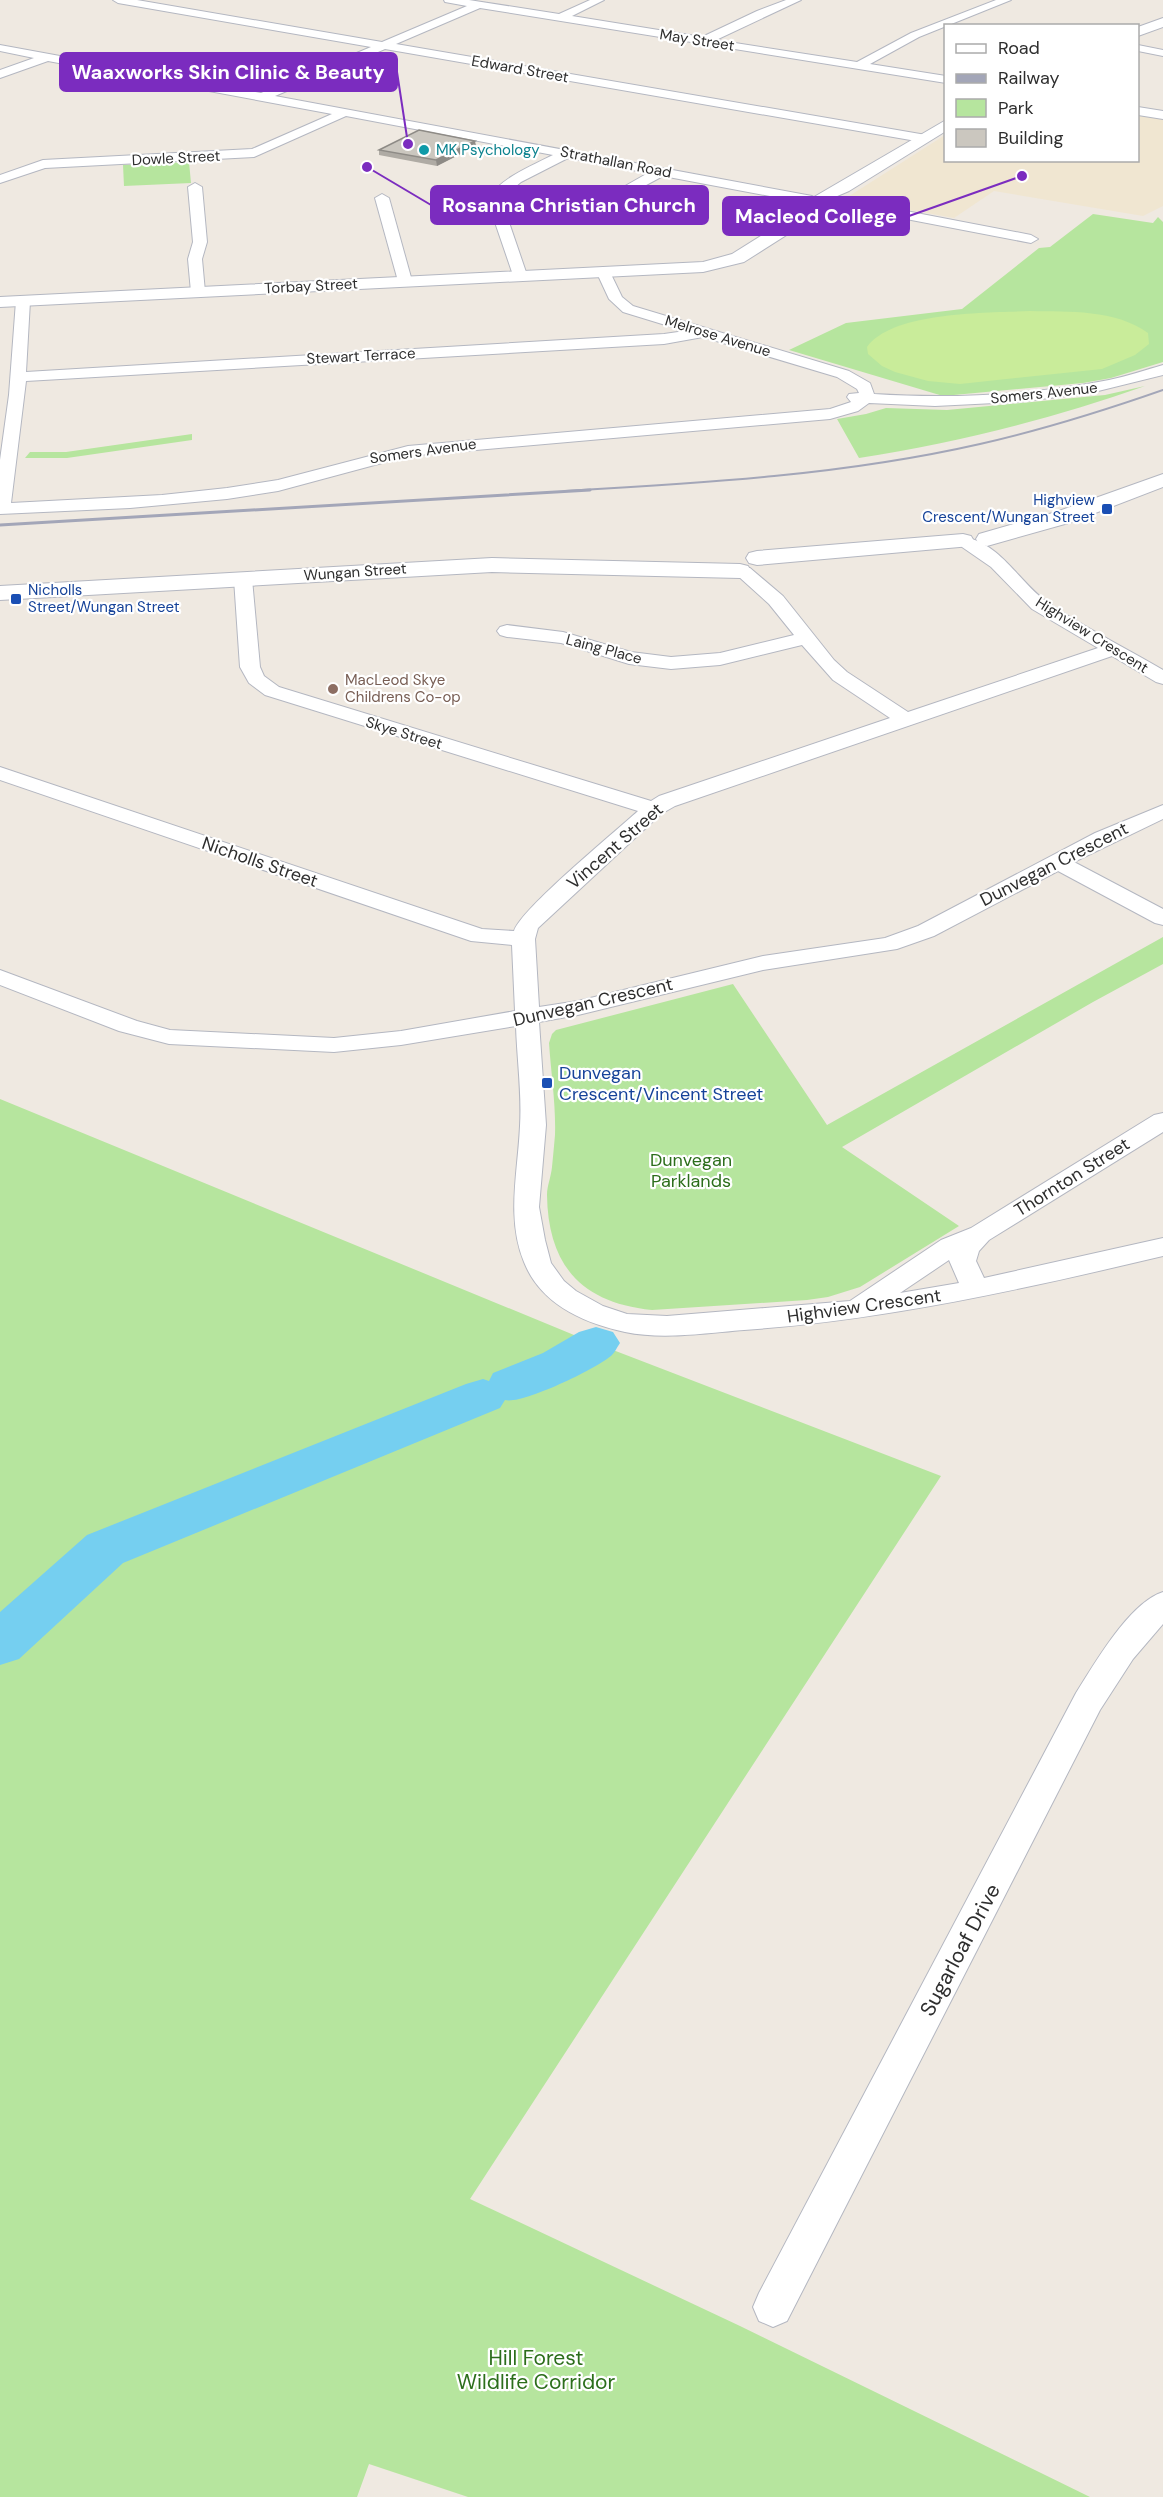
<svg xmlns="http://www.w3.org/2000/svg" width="1163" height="2497" viewBox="0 0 1163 2497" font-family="'DM Sans',sans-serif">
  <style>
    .education { fill: #f0e6d1 }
    .green { fill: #b6e59e }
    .pitch { fill: #c9ec9a }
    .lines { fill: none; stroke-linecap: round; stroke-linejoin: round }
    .river { fill: #75cff0; fill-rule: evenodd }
    .minor-casing { stroke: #b4b7c1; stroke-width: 2 }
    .tertiary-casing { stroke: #b4b7c1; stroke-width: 2 }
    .minor { fill: #fff; fill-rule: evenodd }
    .tertiary { fill: #fff; fill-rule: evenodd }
    .rail-far1 { stroke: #a3a6b8; stroke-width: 2 }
    .rail { stroke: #a3a6b8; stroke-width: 3 }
    .wall { fill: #afaba4 }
    .shaded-wall { fill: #8e8b86 }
    .building { fill: #cbc7bf; stroke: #8e8b86; stroke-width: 1.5 }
    .culture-dot { fill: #0f9aa8; stroke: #fff; stroke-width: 2 }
    .transit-dot { fill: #1a4fb4; stroke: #fff; stroke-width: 2 }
    .education-dot { fill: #8d6e63; stroke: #fff; stroke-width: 2 }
    .labels { text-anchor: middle; stroke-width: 4.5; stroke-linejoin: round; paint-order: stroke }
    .far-street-label { font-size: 15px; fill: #2e2e2e; stroke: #fff }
    .far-culture-label { font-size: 15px; fill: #0d838f; stroke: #fff; text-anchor: start }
    .far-transit-label { font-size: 15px; fill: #164399; stroke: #fff; text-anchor: end }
    .far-education-label { font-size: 15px; fill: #785e54; stroke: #fff; text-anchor: start }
    .street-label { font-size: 18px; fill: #2e2e2e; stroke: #fff }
    .transit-label { font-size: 18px; fill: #164399; stroke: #fff; text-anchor: start }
    .park-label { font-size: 18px; fill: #2c6e1b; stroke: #fff }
    .near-street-label { font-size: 21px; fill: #2e2e2e; stroke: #fff }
    .near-park-label { font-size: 21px; fill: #2c6e1b; stroke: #fff }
    .leader { fill: none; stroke: #7b2cbf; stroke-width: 2 }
    .callout-dot { fill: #7b2cbf; stroke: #fff; stroke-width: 2 }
    .callout { fill: #7b2cbf; stroke: #7b2cbf; stroke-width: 2 }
    .callout-label { font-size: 20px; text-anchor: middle; font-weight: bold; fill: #fff }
  </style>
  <rect width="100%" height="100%" fill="#efe9e1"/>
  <polygon class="education" points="1138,115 1163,119 1163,206 1143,216 994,191 954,218 846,198 945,135 946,160 1138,160"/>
  <g class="green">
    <polygon points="189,162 191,183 124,186 123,165"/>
    <polygon points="1093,214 1153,223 1158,217 1163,222 1163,362 1111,378 1083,383 943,396 789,350 846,323 962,309 1039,248 1050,247"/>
    <path d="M1145 386C1051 419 957 443 859 458L837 419 866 414 886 408 947 410 1105 395Z"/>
    <polygon points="192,434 192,440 67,458 25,458 30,452 66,452"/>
    <path d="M1163 937V964L1093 1002 842 1147 959 1226 860 1287 828 1297 807 1300 652 1310C582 1303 548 1266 547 1195 547 1186 551 1177 552 1167 553 1157 554 1146 555 1135 556 1105 551 1073 549 1043L552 1034 556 1030 733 984 827 1125Z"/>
    <polygon points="0,1099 574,1335 941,1476 470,2199 740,2326 1090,2497 468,2497 369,2464 357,2497 0,2497"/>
  </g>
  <path class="pitch" d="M1030 311C1069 312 1115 309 1148 333L1149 344 1135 355 1102 369 960 384 928 381 895 372 882 366 868 354 867 347C893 311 988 313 1030 311Z"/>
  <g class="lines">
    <path class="river" d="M596 1327 613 1332 620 1343C617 1347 615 1352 612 1355 598 1368 522 1405 505 1400L500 1408 123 1563 19 1659 0 1665V1612L87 1535 466 1384 483 1379 489 1381 493 1373 543 1353 579 1332Z"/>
    <g class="minor-casing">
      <g id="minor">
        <path d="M113 0H137L382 42 467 6 445 2 444 0H469L559 14 590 0H604L572 16 702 37 757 11 786 0H801L716 40 857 62 911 33 996 0H1011L919 37 870 64 946 76V83L480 8 396 44 926 135 928 138 922 142 385 49 275 96 812 196 819 200 812 204 663 176 609 205 602 201 604 198 648 173 568 158 521 182 501 199 527 275 520 279 513 275 487 199C503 177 529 167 553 155L346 116 254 157 45 168 0 183V175L43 160 252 149 332 114 48 61 0 78V70L34 58 0 51V45L261 93 371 47 118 3Z"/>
        <polygon points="1138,45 1163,50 1163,56 1138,51"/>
        <polygon points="1138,107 1163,111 1163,119 1138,115"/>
        <polygon points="195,183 202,187 207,242 202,259 205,292 198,296 191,292 188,259 193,242 188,187"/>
        <polygon points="382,194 389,198 412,281 410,284 400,284 398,281 375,198"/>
        <polygon points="833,197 1031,235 1038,239 1031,243 828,204 826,201"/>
        <path d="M603 267 608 268 622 297 633 306 849 371 870 383 874 394C952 399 1033 395 1109 380 1128 376 1145 370 1163 365V375L1090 393 1015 402 935 406 869 403 858 411 830 419 408 456 278 491 227 499 130 508 0 514V460L9 395 16 301 18 298H28L30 301 26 372 664 334 685 331 623 312 609 299 596 271ZM703 337 837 377 857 389 859 393 849 394 847 397 851 402 830 409 408 446 278 480 227 488 162 495 11 503 26 381 664 344Z"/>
        <path d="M968 538C1002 546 1020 583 1047 602 1081 626 1126 648 1163 670V684L1156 682 1112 656 675 806 661 814 538 928 535 939 539 1007 578 1001 763 956 885 938 918 926 1095 833 1163 805V819L1074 862 1163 909V925L1155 923 1058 871 934 936 897 949 763 970 578 1015 539 1022 546 1125 539 1207 545 1240 551 1263 564 1281 576 1291 603 1306 627 1314 667 1316 850 1301 941 1240 971 1228 1154 1115 1163 1113V1132L989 1240 979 1251 976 1261 984 1278 1163 1238V1256C1024 1289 886 1320 744 1330 706 1333 663 1340 625 1332 584 1323 541 1305 524 1262 506 1218 518 1172 520 1126 522 1093 517 1059 516 1026L401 1045 334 1052 169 1044 119 1031 0 985V970L137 1021 170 1030 334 1038 401 1031 515 1011 512 945 471 941 0 780V767L482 929 514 931C521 909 615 832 638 811L265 695 249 683 240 667 234 579 237 575H249L252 579 260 667 264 676 279 687 651 801 659 796 890 718 833 680 802 645 720 665 671 669 629 664 561 643 507 637 500 635 497 631 500 627 507 625 563 632 631 652 671 657 720 653 794 635 769 604 738 576 735 572 738 568H750L783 596 834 660 847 672 908 712 1098 648 1032 609 991 567 962 547 959 543 962 539ZM949 1260 959 1283 900 1293Z"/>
        <path d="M1163 1592V1624L1133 1659 1100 1710 787 2321 773 2327 759 2321 753 2307 759 2293 1076 1693C1095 1663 1129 1603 1163 1592Z"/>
      </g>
    </g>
    <g class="tertiary-casing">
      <g id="tertiary">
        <polygon points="1163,18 1163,27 1138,36 1138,27"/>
        <polygon points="946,120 946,131 849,191 828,200 831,204 829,208 744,262 703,272 0,307 0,297 703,262 732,254 817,201 814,197"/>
        <polygon points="1163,474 1163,487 1072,522 987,546 979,544 976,539 979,534 1056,512"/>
        <polygon points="963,534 971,536 974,541 971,546 757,565 749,563 746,558 749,553 757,551"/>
        <polygon points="492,558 740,564 748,566 751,571 748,576 740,578 492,572 0,600 0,586"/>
      </g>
    </g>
    <use href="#minor" class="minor"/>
    <use href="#tertiary" class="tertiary"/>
    <path class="rail-far1" d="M565 491C704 483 844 475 980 444 1042 430 1103 411 1163 390"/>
    <polyline class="rail" points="0,525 590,490"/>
  </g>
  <polygon class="wall" points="476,146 437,166 379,155 379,150"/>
  <polygon class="shaded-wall" points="475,141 476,146 437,166 436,160"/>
  <polygon class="building" points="419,130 475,141 436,160 379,150"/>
  <circle class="culture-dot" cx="424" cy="150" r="6"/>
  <g class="transit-dot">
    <rect x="1101" y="503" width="12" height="12" rx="3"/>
    <rect x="10" y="593" width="12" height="12" rx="3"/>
    <rect x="541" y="1077" width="12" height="12" rx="3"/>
  </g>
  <circle class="education-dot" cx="333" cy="689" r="6"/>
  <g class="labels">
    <g class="far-street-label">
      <text transform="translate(697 40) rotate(9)" y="5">May Street</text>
      <text transform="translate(520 69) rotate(10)" y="5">Edward Street</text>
      <text transform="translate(176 158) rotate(-3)" y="5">Dowle Street</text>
      <text transform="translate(616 162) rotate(11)" y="5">Strathallan Road</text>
      <text transform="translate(311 286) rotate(-3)" y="5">Torbay Street</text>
      <text transform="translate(718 336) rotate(17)" y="5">Melrose Avenue</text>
      <text transform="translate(361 356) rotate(-3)" y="5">Stewart Terrace</text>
      <text transform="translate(1044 393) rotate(-6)" y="5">Somers Avenue</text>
      <text transform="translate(423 451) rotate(-8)" y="5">Somers Avenue</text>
      <text transform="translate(355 572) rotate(-4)" y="5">Wungan Street</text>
      <text transform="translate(1092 635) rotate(32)" y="5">Highview Crescent</text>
      <text transform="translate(604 649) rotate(15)" y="5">Laing Place</text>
      <text transform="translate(404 733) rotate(17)" y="5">Skye Street</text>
    </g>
    <g class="far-culture-label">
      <text x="436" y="155">MK Psychology</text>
    </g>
    <g class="far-transit-label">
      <text x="1095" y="505">Highview<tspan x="1095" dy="17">Crescent/Wungan Street</tspan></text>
      <text x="28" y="595" text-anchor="start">Nicholls<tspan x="28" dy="17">Street/Wungan Street</tspan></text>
    </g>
    <g class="far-education-label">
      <text x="345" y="685">MacLeod Skye<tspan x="345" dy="17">Childrens Co-op</tspan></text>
    </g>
    <g class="street-label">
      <text transform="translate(615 846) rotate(-41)" y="6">Vincent Street</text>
      <text transform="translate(260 862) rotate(19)" y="6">Nicholls Street</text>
      <text transform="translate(1054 864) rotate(-27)" y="6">Dunvegan Crescent</text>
      <text transform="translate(593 1002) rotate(-13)" y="6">Dunvegan Crescent</text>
      <text transform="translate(1072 1177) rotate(-32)" y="6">Thornton Street</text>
      <text transform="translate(864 1306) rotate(-8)" y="6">Highview Crescent</text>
    </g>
    <g class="transit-label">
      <text x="559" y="1079">Dunvegan<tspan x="559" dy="21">Crescent/Vincent Street</tspan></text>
    </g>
    <g class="park-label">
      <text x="691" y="1166">Dunvegan<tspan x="691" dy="21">Parklands</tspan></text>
    </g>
    <g class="near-street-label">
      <text transform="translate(960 1950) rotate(-62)" y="7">Sugarloaf Drive</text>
    </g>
    <g class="near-park-label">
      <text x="536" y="2365">Hill Forest<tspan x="536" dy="24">Wildlife Corridor</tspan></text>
    </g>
  </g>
  <path class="leader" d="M408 144L397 72M367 167L431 205M1022 176L909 216"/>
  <g class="callout-dot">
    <circle cx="408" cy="144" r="6"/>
    <circle cx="367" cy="167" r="6"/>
    <circle cx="1022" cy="176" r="6"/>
  </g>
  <g class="callout">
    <rect x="60" y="53" width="337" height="38" rx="6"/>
    <rect x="431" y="186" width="277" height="38" rx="6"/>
    <rect x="723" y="197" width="186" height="38" rx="6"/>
  </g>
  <g class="callout-label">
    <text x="228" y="79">Waaxworks Skin Clinic &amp; Beauty</text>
    <text x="569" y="212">Rosanna Christian Church</text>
    <text x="816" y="223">Macleod College</text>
  </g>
  <rect x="944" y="24" width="195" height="138" fill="#ffffff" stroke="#ababab" stroke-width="1.5"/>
  <rect x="956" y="44" width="30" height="9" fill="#ffffff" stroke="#ababab" stroke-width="1.5"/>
  <text x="998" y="54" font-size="18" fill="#2e2e2e">Road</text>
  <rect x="956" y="74" width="30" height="9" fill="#a3a6b8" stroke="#ababab" stroke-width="1.5"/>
  <text x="998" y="84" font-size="18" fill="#2e2e2e">Railway</text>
  <rect x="956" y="99" width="30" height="18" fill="#b6e59e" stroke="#ababab" stroke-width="1.5"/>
  <text x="998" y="114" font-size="18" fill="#2e2e2e">Park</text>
  <rect x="956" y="129" width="30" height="18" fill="#cbc7bf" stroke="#ababab" stroke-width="1.5"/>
  <text x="998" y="144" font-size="18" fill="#2e2e2e">Building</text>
</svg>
